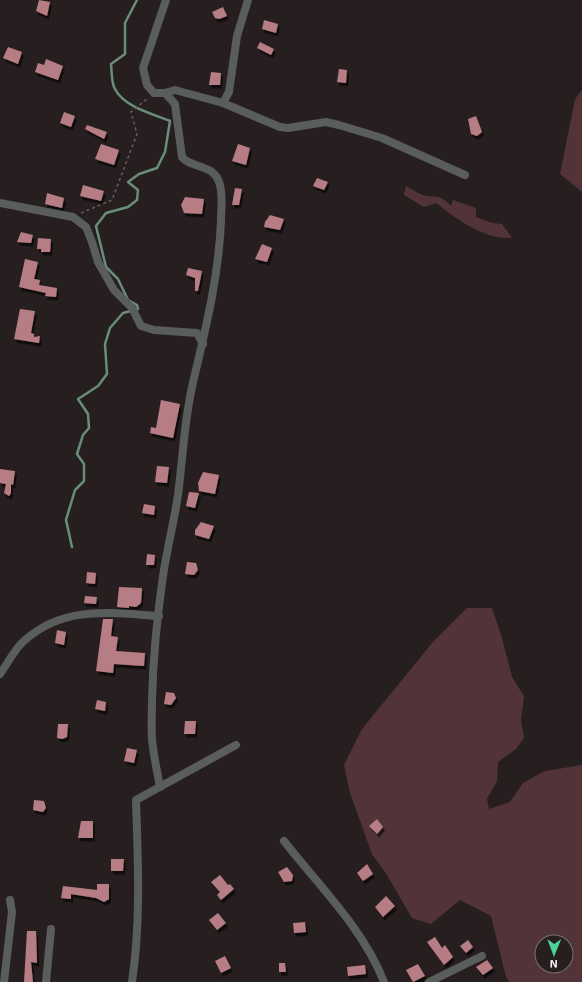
<svg xmlns="http://www.w3.org/2000/svg" width="582" height="982" viewBox="0 0 582 982" font-family="'Exo 2',sans-serif">
  <style>
    .green { fill: #523438; fill-rule: evenodd }
    .lines { fill: none; stroke-linecap: round; stroke-linejoin: round }
    .stream { stroke: #688d7c; stroke-width: 2.5 }
    .building { fill: #b67d85; filter: url(#shadow) }
    .path { stroke: #665e5f; stroke-width: 1.5; stroke-dasharray: 3 3; stroke-linecap: butt }
    .minor { stroke: #595d5b; stroke-width: 8 }
  </style>
  <defs>
    <filter id="shadow"><feDropShadow dx="2" dy="3.5" stdDeviation="0" flood-color="#0009"/></filter>
  </defs>
  <rect width="100%" height="100%" fill="#271e1f"/>
  <g class="green">
    <polygon points="582,90 582,195 581,191 560,174 575,99"/>
    <path d="M406 186C412 189 417 193 423 195 436 199 438 192 451 206L453 200 476 208V217L492 223 502 224 512 238C483 239 458 220 436 203L424 207 404 195Z"/>
    <path d="M467 608H492L502 638 512 677 524 696 521 720 524 738 516 749 498 762 497 781 487 799 489 809 510 802 523 783 545 771 582 765V982H509L506 977 491 916 460 900 431 924 412 918 387 875 372 854 350 793 344 765 362 729 432 643ZM542 942H566V966H542Z"/>
  </g>
  <g class="lines">
    <path class="stream" d="M72 547 66 520 75 490 84 481V464L77 454 83 435 89 428 88 414 78 399 98 386 107 374 105 344 110 328 123 313 138 309 137 305 128 300 118 279 106 267 96 226 106 213 128 207 137 200 138 190 128 182 139 174 157 168 165 152 170 121C153 114 124 107 115 89 111 82 112 72 111 64L125 54V23L137 0"/>
  </g>
  <g class="building">
    <polygon points="39,0 50,2 47,16 36,11"/>
    <polygon points="223,7 227,16 219,19 215,18 212,12"/>
    <polygon points="264,20 278,24 276,33 262,29"/>
    <polygon points="260,42 274,49 271,55 257,48"/>
    <polygon points="8,47 22,52 18,64 3,58"/>
    <polygon points="46,59 63,66 58,80 35,72 38,63 44,65"/>
    <polygon points="339,69 347,70 346,83 337,82"/>
    <polygon points="211,72 221,73 220,85 209,85"/>
    <polygon points="64,112 75,116 71,127 60,123"/>
    <polygon points="476,116 482,132 477,136 471,134 468,119"/>
    <polygon points="87,125 107,132 104,139 85,129"/>
    <polygon points="101,144 119,150 114,165 95,159"/>
    <polygon points="238,144 250,148 246,165 232,161"/>
    <polygon points="317,178 328,182 324,190 313,186"/>
    <polygon points="83,185 104,191 101,201 80,196"/>
    <polygon points="235,188 242,189 239,205 232,205"/>
    <polygon points="47,193 64,198 62,208 45,204"/>
    <polygon points="185,197 204,199 202,214 184,213 181,205"/>
    <polygon points="270,215 284,219 280,230 264,227 265,222"/>
    <polygon points="21,232 33,235 31,243 17,242"/>
    <polygon points="38,238 51,239 50,252 41,252 41,249 37,249"/>
    <polygon points="262,244 272,248 267,262 255,259"/>
    <polygon points="25,259 38,262 34,279 40,280 39,285 57,288 56,297 45,296 46,293 19,287"/>
    <polygon points="188,268 202,271 198,291 195,291 195,278 186,275"/>
    <polygon points="20,309 35,311 31,333 34,334 34,337 40,336 39,343 14,339"/>
    <polygon points="161,400 180,404 173,438 150,433 151,427 156,428"/>
    <polygon points="157,466 169,467 167,483 155,482"/>
    <polygon points="0,469 15,471 13,485 11,484 11,493 9,496 4,493 6,484 0,483"/>
    <polygon points="203,472 219,475 215,494 199,491 198,483"/>
    <polygon points="189,492 199,493 195,508 186,506"/>
    <polygon points="144,504 155,506 154,515 142,513"/>
    <polygon points="201,522 214,526 209,539 195,535 195,530"/>
    <polygon points="147,554 155,555 154,565 146,565"/>
    <polygon points="187,562 196,563 198,570 194,575 185,574"/>
    <polygon points="87,572 96,573 95,584 86,583"/>
    <polygon points="119,587 142,588 141,603 136,607 129,606 129,608 117,607"/>
    <polygon points="85,596 97,597 96,604 84,603"/>
    <polygon points="103,619 113,619 111,636 118,637 116,651 145,653 144,666 114,664 113,673 96,671"/>
    <polygon points="57,630 66,632 64,645 55,643"/>
    <polygon points="166,692 174,693 176,698 171,705 164,704"/>
    <polygon points="97,700 106,702 105,711 95,709"/>
    <polygon points="185,721 196,721 195,734 184,734"/>
    <polygon points="58,724 68,724 67,737 62,739 57,738"/>
    <polygon points="127,748 137,750 134,763 124,761"/>
    <polygon points="34,800 44,801 46,808 43,812 33,810"/>
    <polygon points="377,819 383,827 377,834 369,826"/>
    <polygon points="81,821 93,821 93,838 78,838"/>
    <polygon points="111,859 124,859 123,871 111,871"/>
    <polygon points="367,864 373,874 363,881 357,873"/>
    <polygon points="287,867 293,875 292,881 284,882 278,872"/>
    <polygon points="220,875 228,885 230,884 234,889 221,900 217,895 220,892 211,882"/>
    <polygon points="97,884 109,884 109,899 104,902 96,898 71,894 71,899 61,898 63,886 97,890"/>
    <polygon points="386,896 395,906 383,917 375,907"/>
    <polygon points="218,913 226,923 217,930 209,920"/>
    <polygon points="305,922 306,932 294,933 293,923"/>
    <polygon points="27,931 36,931 37,963 31,962 33,982 24,982"/>
    <polygon points="435,937 442,948 445,945 453,957 444,965 427,942"/>
    <polygon points="468,940 473,947 466,953 460,946"/>
    <polygon points="225,956 231,968 221,973 215,961"/>
    <polygon points="487,960 493,968 483,975 476,967"/>
    <polygon points="279,963 285,963 286,972 279,972"/>
    <polygon points="418,964 425,976 413,982 406,970"/>
    <polygon points="365,965 366,974 348,976 347,967"/>
  </g>
  <g class="lines">
    <polyline class="path" points="81,213 112,200 137,134 131,112 148,98"/>
    <g class="minor">
      <polyline points="166,0 143,68 147,85 154,93 165,93 175,90 223,103"/>
      <polyline points="248,0 237,36 229,92 223,103 280,127 288,128 326,122 339,125 382,138 465,175"/>
      <polyline points="0,203 73,217 86,227 92,242 98,262 114,290 132,308 141,326 154,330 197,333 203,344"/>
      <path d="M0 674C8 663 15 648 25 640 65 605 110 613 159 616"/>
      <path d="M160 787C157 770 153 754 152 738 151 726 152 713 152 701 153 660 157 617 163 576 167 549 174 522 178 495 183 455 185 413 195 374 207 323 219 273 221 221 221 210 223 196 220 185 215 163 191 169 182 157L175 104 165 93"/>
      <path d="M284 841C319 886 363 928 384 982"/>
      <polyline points="4,982 12,912 10,900"/>
      <polyline points="46,982 51,929"/>
      <path d="M132 982C141 922 138 861 136 800L236 745"/>
      <polyline points="429,982 482,956"/>
    </g>
  </g>
  <g transform="translate(554 954) rotate(181)"><circle r="19" fill="#271e1f" stroke="#797172"/>
  <path d="M0-3L7 15L0 10L-7 15Z" fill="#4cd39a"/>
  <text y="-6" font-size="11" font-weight="bold" text-anchor="middle" fill="#f4eeef">N</text>
  </g>
</svg>
